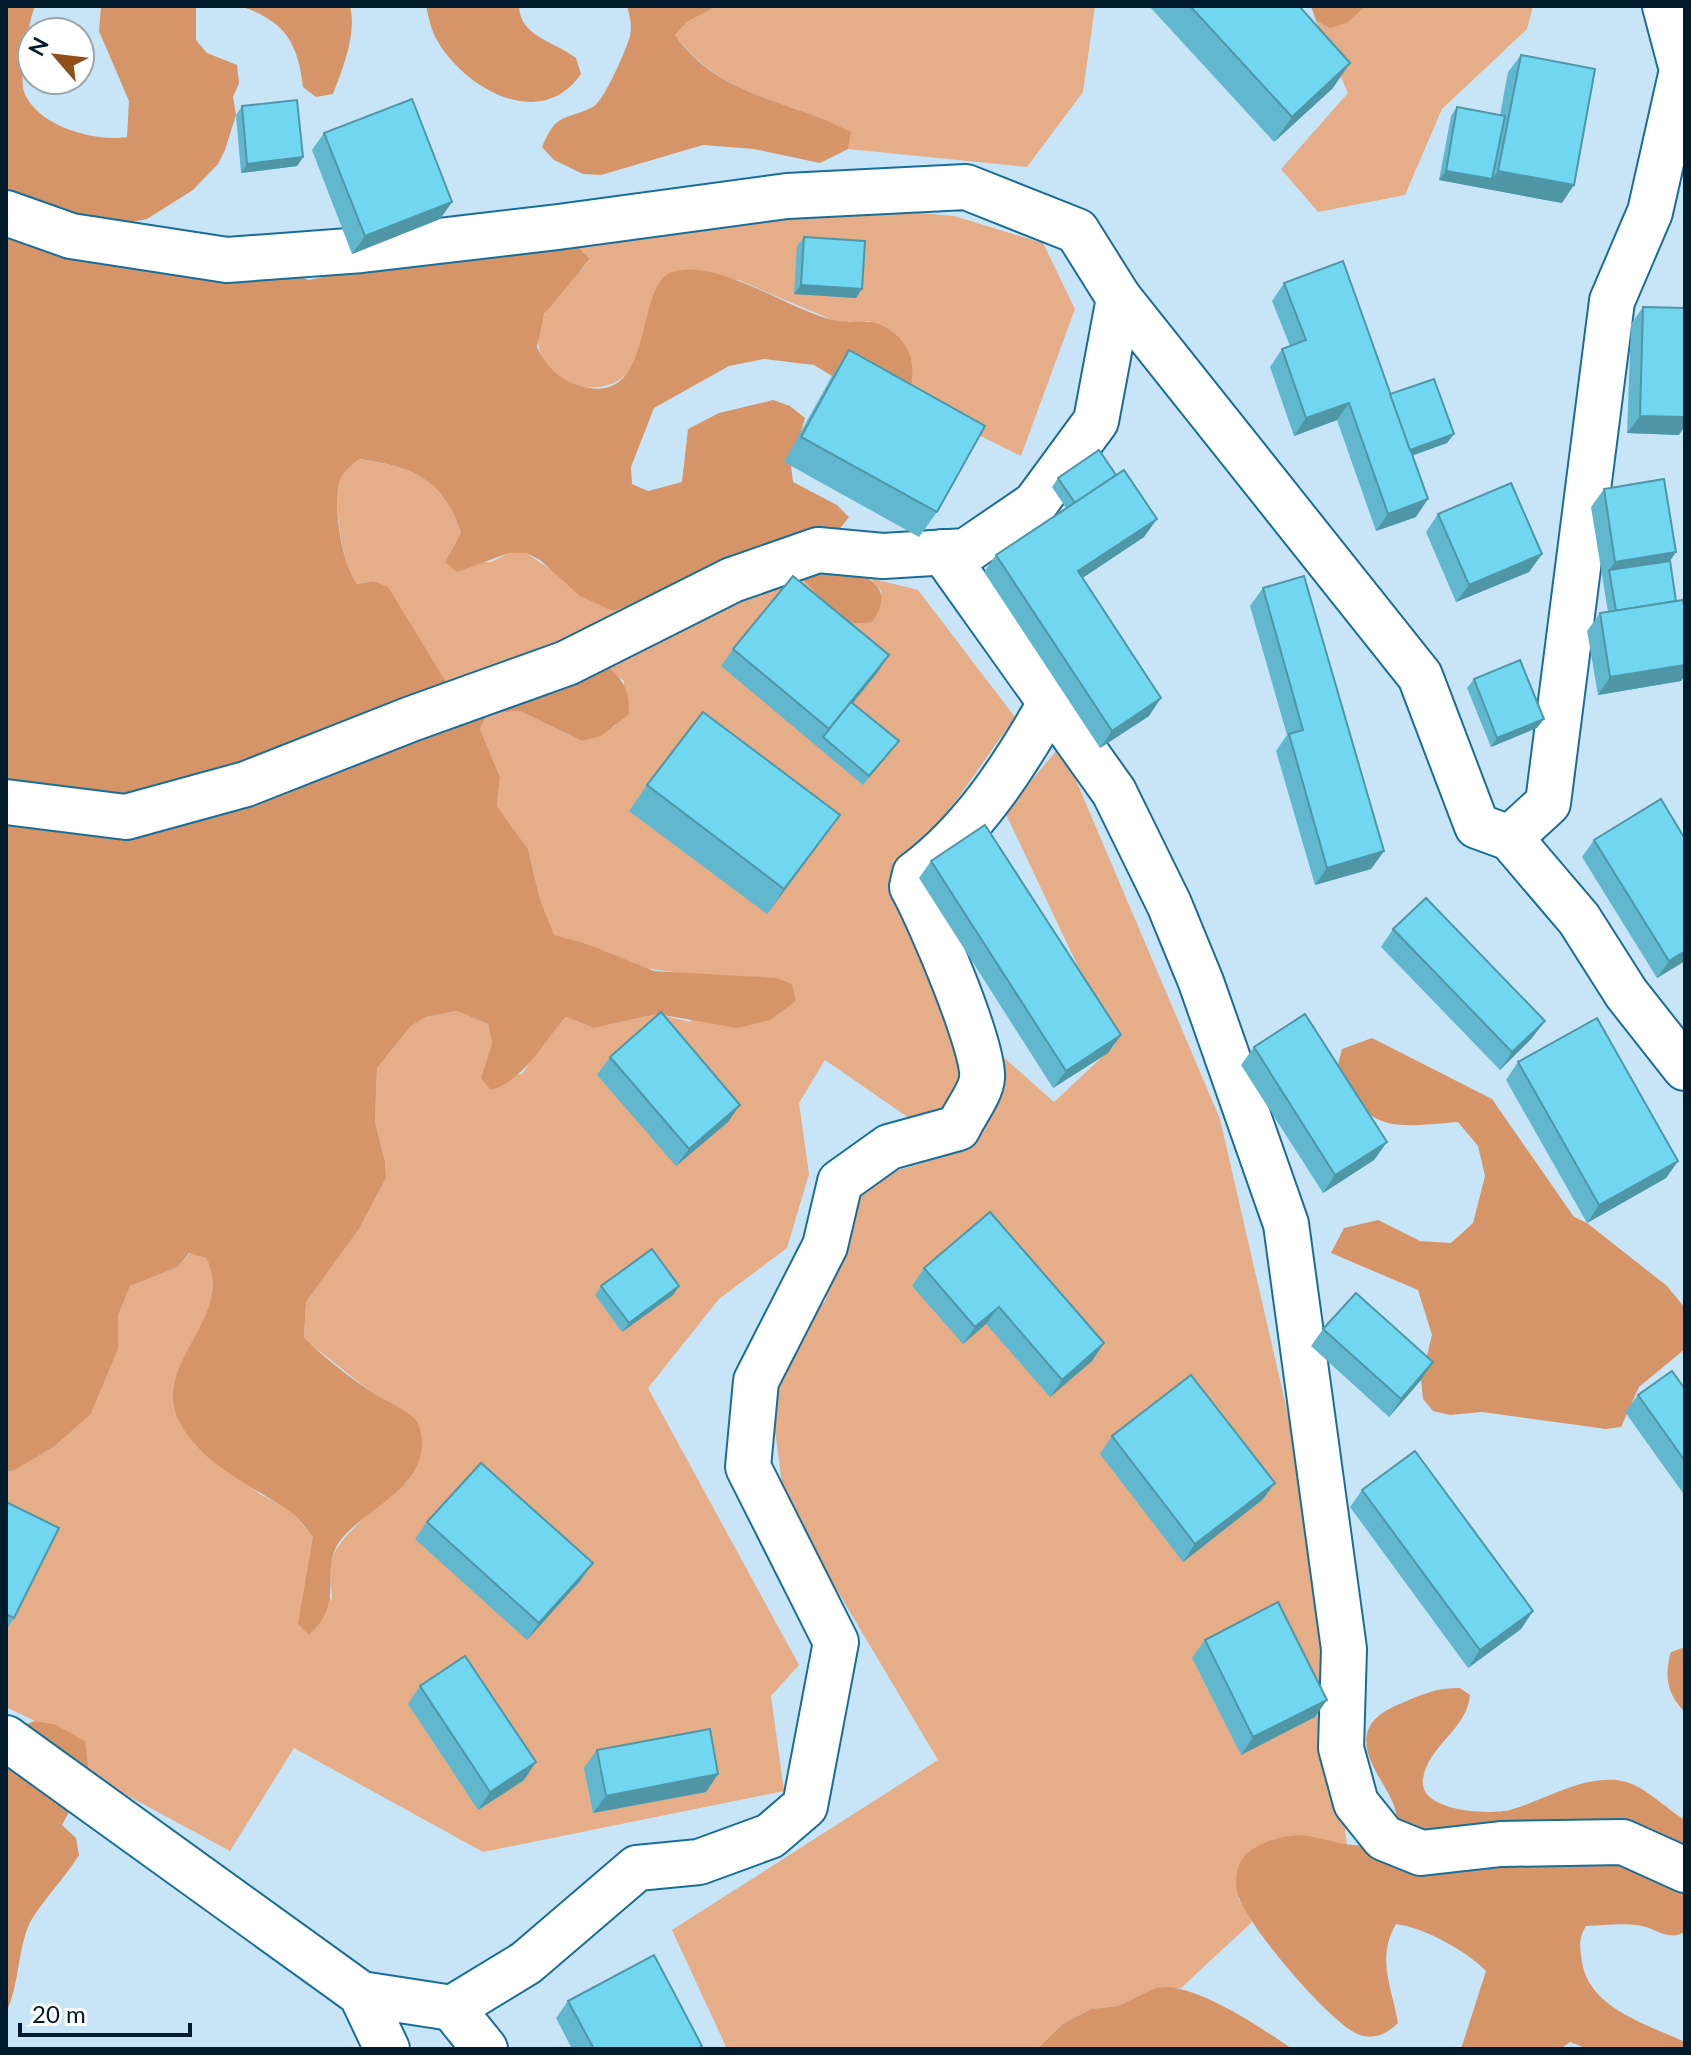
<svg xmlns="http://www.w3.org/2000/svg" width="1691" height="2055" viewBox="0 0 1691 2055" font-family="Lato,sans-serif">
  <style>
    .green { fill: #e5ad88 }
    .forest { fill: #d69568 }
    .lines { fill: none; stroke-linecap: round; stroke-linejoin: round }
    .minor-casing { stroke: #196e98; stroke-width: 48 }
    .tertiary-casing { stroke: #196e98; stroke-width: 48 }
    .minor { stroke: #fff; stroke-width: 44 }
    .tertiary { stroke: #fff; stroke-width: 44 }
    .wall { fill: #61b8ce }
    .shaded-wall { fill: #4f96a7 }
    .building { fill: #71d6ef; stroke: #4f96a7; stroke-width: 2 }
  </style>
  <rect width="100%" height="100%" fill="#c8e5f8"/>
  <g class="green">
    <path d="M717 6H1095L1083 92 1027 167 848 149 850 132C783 96 727 102 675 35L687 22Z"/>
    <polygon points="1365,6 1533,6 1527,29 1442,109 1405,195 1318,212 1281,169 1348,93 1316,21 1330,28"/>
    <path d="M812 204 954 216 1043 243 1075 309 1021 456 898 395 870 321H835L738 280 657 287C651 310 641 363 622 378 588 404 529 372 539 329 545 303 573 280 590 260L578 247 676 226Z"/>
    <path d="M358 459C411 466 444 479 461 533L445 562H491L509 553H526L613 611 628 606 659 609 795 574C826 594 827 631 872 622L881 591 870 578 918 590 1015 717 899 882 966 1024 1054 1102 1115 1045 1005 812 1061 745 1220 1119 1294 1441 1332 1713 1347 1846 1305 1836 1238 1898 1252 1922 1181 1988H1155L1118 2006 1091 2009 1064 2023 1037 2049H727L672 1930 938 1760 784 1501 768 1374 825 1301 867 1180 938 1158 909 1118 825 1060 799 1103 809 1174 787 1248 719 1299 648 1388 799 1665 771 1696 784 1791 483 1852 294 1748 230 1851 89 1775 54 1724 35 1721 6 1707V1472L15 1470 55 1446 91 1414 118 1349V1316L130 1286 178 1267 190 1253 206 1258 213 1272 212 1305 179 1370 178 1419 197 1447 260 1494 291 1511 313 1537 312 1553 332 1602C332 1590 329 1575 331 1563 336 1535 387 1500 409 1480L370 1391 304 1339 306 1302 359 1229 386 1178 385 1161 375 1122 377 1068 411 1026 426 1017 458 1011 488 1024 492 1043 481 1078 522 1074 542 1043 566 1017 594 1028 657 1014 691 1022 688 974 637 967 587 944 554 936 540 899 528 849 497 806 500 777 480 729 488 713 520 711 582 741 615 726 624 681 598 661 463 687 446 682 373 581 357 584C341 560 335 513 339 484 341 473 351 465 358 459Z"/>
  </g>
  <g class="forest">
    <path d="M6 6H35C29 20 19 78 24 92 37 126 94 142 127 137L129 101 99 31 101 6H196V40L207 53 237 65 239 83 233 97 236 115 225 150 218 164 193 190 147 219 128 223H111L63 210 30 214 273 268 309 280 431 254 562 242 578 247 590 259 544 314 537 347C547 367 559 380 581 386 657 408 633 286 672 272 716 257 791 311 833 320 852 324 869 317 887 328 908 341 916 361 911 385L832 376 814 365 764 359 729 366 654 408 631 467 632 484 648 491 682 482 688 429 719 413 773 400 790 406 805 418 791 466 793 482 837 505 849 517 839 530 838 564C867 577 897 586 872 622 827 631 826 594 795 574L659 609 628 606 613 611 580 596 540 560 526 553H509L457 572 445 562 461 533C444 479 411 466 359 459 351 465 341 473 339 484 334 513 341 560 357 584L373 581 388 587 446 682 463 687 598 661C621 674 630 688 629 714L601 736 582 741 520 711 488 713 480 729 500 777 497 806 528 849 540 899 554 935 587 944 654 971 776 978 792 984 796 1001 770 1020 738 1028 657 1014 594 1028 566 1017C542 1043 526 1079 491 1090L481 1078 492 1043 488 1024 457 1011 426 1017 411 1026 377 1068 375 1122 385 1161 386 1178 359 1229 306 1302 304 1338C325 1358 347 1375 371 1392 384 1401 408 1409 417 1422 427 1439 421 1465 409 1479 391 1501 361 1517 344 1536 315 1568 349 1599 309 1635L298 1624 313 1537C305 1528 298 1516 288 1510 249 1484 201 1464 179 1421 150 1364 237 1316 206 1258L189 1253 178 1267 130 1286 118 1316V1349L91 1414 55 1446 15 1470 6 1472Z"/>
    <path d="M240 6H350C357 34 343 68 333 94L316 97 303 87C298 43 285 21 240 6Z"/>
    <path d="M426 6H519C520 37 554 41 576 58L581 74C541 132 466 89 438 42 431 31 429 18 426 6Z"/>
    <path d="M627 6H717L687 22 675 35C721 99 787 98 851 132L848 149 820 163 754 149 703 145 601 175 583 174 554 160 542 147C557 111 565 121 593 107 604 101 626 50 630 36 632 26 630 16 627 6Z"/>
    <polygon points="1311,6 1365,6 1347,23 1330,28 1316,21"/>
    <path d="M1372 1038 1492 1099 1574 1217 1587 1223 1667 1286 1685 1308V1349L1639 1387 1621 1427 1606 1429 1482 1412 1450 1415 1433 1411 1423 1399 1421 1380 1432 1335 1418 1290 1331 1253 1344 1228 1378 1220 1420 1241 1451 1243 1473 1223 1485 1176 1478 1146 1458 1122C1394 1127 1374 1134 1335 1076L1342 1049Z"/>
    <path d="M1685 1647V1712C1667 1695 1664 1675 1671 1652Z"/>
    <path d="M1460 1688 1470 1695C1467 1730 1428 1745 1423 1779 1418 1812 1490 1815 1510 1810 1545 1800 1579 1777 1616 1780 1642 1782 1663 1807 1685 1820V1932C1666 1942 1656 1927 1637 1925 1621 1923 1603 1925 1586 1926 1578 1939 1580 1947 1582 1962 1589 2008 1646 2024 1685 2042V2049H1588L1570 2042 1560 2049H1461L1486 1971C1465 1950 1425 1928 1396 1924 1376 1959 1392 1987 1398 2023 1388 2033 1375 2040 1360 2035 1332 2026 1246 1924 1238 1895 1235 1886 1236 1874 1239 1865 1248 1843 1286 1833 1308 1836 1337 1841 1378 1860 1395 1823 1408 1794 1319 1735 1402 1703 1423 1694 1436 1688 1460 1688Z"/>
    <path d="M35 1721 54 1724 85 1741 89 1775 62 1825 76 1838 79 1855C68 1874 33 1912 28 1927 17 1956 19 1985 6 2013V1732Z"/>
    <path d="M1168 1987C1205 1990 1262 2028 1292 2049H1037L1064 2023 1091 2009 1118 2006 1155 1988Z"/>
  </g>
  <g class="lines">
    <g class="minor-casing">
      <g id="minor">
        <polyline points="6,213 71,236 227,260 362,250 558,227 787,196 966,187 1077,231 1119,298 1096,421 1035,504 966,551 883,556 818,550 732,580 567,663 411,719 246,784 126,817 6,802"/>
        <polyline points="1119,298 1420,676 1477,826 1510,838 1548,803 1612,301 1650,212 1682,70 1665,6"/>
        <polyline points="943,552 1114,792 1169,904 1201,982 1286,1224 1344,1649 1341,1748 1356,1803 1384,1838 1421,1853 1501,1844 1623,1842 1685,1870"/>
        <polyline points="1510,838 1579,919 1626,993 1685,1068"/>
        <path d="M361 1994 452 2008 526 1963 637 1868 699 1862 770 1836 805 1806 836 1642 748 1467 756 1381 825 1246 840 1182 889 1147 958 1128C964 1114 981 1093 982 1078 985 1048 929 917 912 887L915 874C974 830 1015 765 1051 702"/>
        <polyline points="452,2008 485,2049"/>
      </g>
    </g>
    <g class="tertiary-casing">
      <polyline id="tertiary" points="6,1738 361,1994 387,2049"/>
    </g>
    <use href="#minor" class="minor"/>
    <use href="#tertiary" class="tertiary"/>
  </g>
  <g class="wall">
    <polygon points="1149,6 1299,6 1333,88 1274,142"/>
    <polygon points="1521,55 1562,203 1439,180 1451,116 1457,107 1500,115 1508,72"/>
    <polygon points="242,106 303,157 297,166 241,173 236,115"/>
    <polygon points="324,133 452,202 440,219 352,254 312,150"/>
    <polygon points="804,237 856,298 794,294 797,246"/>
    <polygon points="1284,283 1390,394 1454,434 1447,443 1412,456 1416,517 1376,531 1337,420 1294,436 1270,367 1282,349 1290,346 1272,301"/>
    <polygon points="1643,307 1679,435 1627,433 1631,324"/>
    <polygon points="849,350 937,512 919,537 784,462 832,376"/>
    <polygon points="1058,478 1144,537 1082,578 1149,716 1100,748 984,572 996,555 1066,508 1052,487"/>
    <polygon points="1604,489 1676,552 1670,561 1676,601 1685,610 1685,675 1681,681 1598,695 1587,631 1600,613 1608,612 1591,507"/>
    <polygon points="1438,514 1542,554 1529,572 1456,602 1426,532"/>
    <polygon points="1263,588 1384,851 1371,869 1315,885 1276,751 1287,735 1250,606"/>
    <polygon points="733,649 889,655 877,673 853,703 892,750 863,785 721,666"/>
    <polygon points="1474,679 1537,728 1491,747 1467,688"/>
    <polygon points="647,785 840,815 767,914 629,811"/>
    <polygon points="1685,839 1685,961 1657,978 1582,857 1594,840"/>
    <polygon points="931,861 1121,1035 1108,1053 1053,1088 919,878"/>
    <polygon points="1393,929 1532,1038 1500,1070 1381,947"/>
    <polygon points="1254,1047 1387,1142 1374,1160 1323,1193 1241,1065"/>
    <polygon points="610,1057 728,1122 676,1166 597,1075"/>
    <polygon points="1518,1062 1678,1161 1666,1178 1587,1223 1506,1080"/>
    <polygon points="924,1268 1104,1343 1092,1361 1050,1397 986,1324 963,1344 912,1286"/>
    <polygon points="601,1286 679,1286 673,1295 622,1332 595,1295"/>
    <polygon points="1323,1329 1421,1380 1389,1417 1311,1346"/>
    <polygon points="1685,1389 1685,1496 1625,1412 1638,1395"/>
    <polygon points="1112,1436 1275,1483 1262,1500 1183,1562 1100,1454"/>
    <polygon points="1362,1490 1533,1611 1521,1629 1468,1668 1350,1507"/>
    <polygon points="6,1502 14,1618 6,1630"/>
    <polygon points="427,1522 593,1563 580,1581 527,1640 415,1539"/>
    <polygon points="1205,1640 1315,1717 1241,1755 1192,1658"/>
    <polygon points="420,1686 524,1780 478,1810 408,1704"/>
    <polygon points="597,1750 718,1774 706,1792 593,1813 584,1768"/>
    <polygon points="568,2001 700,2049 572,2049 556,2018"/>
  </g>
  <g class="shaded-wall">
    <polygon points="1350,63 1333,88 1274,142 1292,117"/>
    <polygon points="303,157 297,166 241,173 247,164"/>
    <polygon points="1446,171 1492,179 1498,171 1574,185 1562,203 1439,180"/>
    <polygon points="452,202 440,219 352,254 365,236"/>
    <polygon points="801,285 862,289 856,298 794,294"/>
    <polygon points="1349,403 1337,420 1294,436 1306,418"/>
    <polygon points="1640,416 1685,417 1685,426 1679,435 1627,433"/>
    <polygon points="1454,434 1447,443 1396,461 1403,452"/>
    <polygon points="1428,499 1416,517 1376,531 1388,514"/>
    <polygon points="1157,519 1144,537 1066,589 1078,571"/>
    <polygon points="1676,552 1663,570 1609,570 1615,562"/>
    <polygon points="1542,554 1529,572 1456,602 1469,585"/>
    <polygon points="889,655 877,673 824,738 829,729"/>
    <polygon points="1685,665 1685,675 1681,681 1598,695 1610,677"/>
    <polygon points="1161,698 1149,716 1100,748 1112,731"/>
    <polygon points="1544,719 1537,728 1491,747 1497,738"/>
    <polygon points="840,815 822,840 767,914 784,889"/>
    <polygon points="1384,851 1371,869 1315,885 1327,868"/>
    <polygon points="1685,951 1685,961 1657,978 1669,961"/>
    <polygon points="1545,1021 1532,1038 1500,1070 1512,1052"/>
    <polygon points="1121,1035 1108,1053 1053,1088 1066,1071"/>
    <polygon points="740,1105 728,1122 676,1166 689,1149"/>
    <polygon points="1387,1142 1374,1160 1323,1193 1335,1175"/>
    <polygon points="1678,1161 1666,1178 1587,1223 1599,1205"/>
    <polygon points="679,1286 673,1295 622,1332 629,1323"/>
    <polygon points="999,1307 986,1324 963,1344 975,1327"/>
    <polygon points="1104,1343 1092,1361 1050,1397 1062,1380"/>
    <polygon points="1433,1362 1421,1380 1389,1417 1401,1399"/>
    <polygon points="1275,1483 1262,1500 1183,1562 1195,1544"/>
    <polygon points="593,1563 580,1581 527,1640 539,1623"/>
    <polygon points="1533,1611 1521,1629 1468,1668 1480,1650"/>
    <polygon points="1327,1700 1315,1717 1241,1755 1253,1737"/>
    <polygon points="536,1762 524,1780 478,1810 490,1792"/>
    <polygon points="718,1774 706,1792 593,1813 606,1796"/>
  </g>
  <g class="building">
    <polygon points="1190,6 1299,6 1350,63 1292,117"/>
    <polygon points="1521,55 1595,69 1574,185 1498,171"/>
    <polygon points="412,99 452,202 365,236 324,133"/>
    <polygon points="297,100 303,157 247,164 242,106"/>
    <polygon points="1457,107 1505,116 1492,179 1446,171"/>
    <polygon points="804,237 865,241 862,289 801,285"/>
    <polygon points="1343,261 1428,499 1388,514 1349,403 1306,418 1282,349 1306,340 1284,283"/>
    <polygon points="1643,307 1685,308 1685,417 1640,416"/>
    <polygon points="849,350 985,426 937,512 801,437"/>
    <polygon points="1434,379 1454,434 1410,450 1390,394"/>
    <polygon points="1099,450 1116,475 1075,503 1058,478"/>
    <polygon points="1124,470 1157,519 1078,571 1161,698 1112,731 996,555"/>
    <polygon points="1664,479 1676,552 1615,562 1604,489"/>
    <polygon points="1511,483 1542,554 1469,585 1438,514"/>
    <polygon points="1670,561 1676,601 1616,611 1609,570"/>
    <polygon points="793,576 889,655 829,729 733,649"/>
    <polygon points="1304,576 1384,851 1327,868 1289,734 1303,730 1263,588"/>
    <polygon points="1683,600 1685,610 1685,665 1610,677 1600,613"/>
    <polygon points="1520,660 1544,719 1497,738 1474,679"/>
    <polygon points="851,702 899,741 869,776 823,737"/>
    <polygon points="703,712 840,815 784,889 647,785"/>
    <polygon points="1661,799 1685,839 1685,951 1669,961 1594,840"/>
    <polygon points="985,825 1121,1035 1066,1071 931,861"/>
    <polygon points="1426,898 1545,1021 1512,1052 1393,929"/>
    <polygon points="661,1012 740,1105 689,1149 610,1057"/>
    <polygon points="1305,1014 1387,1142 1335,1175 1254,1047"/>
    <polygon points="1597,1018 1678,1161 1599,1205 1518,1062"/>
    <polygon points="990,1212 1104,1343 1062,1380 999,1307 975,1327 924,1268"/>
    <polygon points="652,1249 679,1286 629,1323 601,1286"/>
    <polygon points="1356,1293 1433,1362 1401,1399 1323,1329"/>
    <polygon points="1672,1371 1685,1389 1685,1461 1638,1395"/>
    <polygon points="1191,1375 1275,1483 1195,1544 1112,1436"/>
    <polygon points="1415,1451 1533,1611 1480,1650 1362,1490"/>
    <polygon points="481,1463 593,1563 539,1623 427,1522"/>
    <polygon points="6,1502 59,1528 14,1618 6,1614"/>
    <polygon points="1278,1602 1327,1700 1253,1737 1205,1640"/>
    <polygon points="465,1656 536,1762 490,1792 420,1686"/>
    <polygon points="710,1729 718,1774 606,1796 597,1750"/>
    <polygon points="654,1955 702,2046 697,2049 594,2049 568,2001"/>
  </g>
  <rect width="1691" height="2055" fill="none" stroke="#001b2c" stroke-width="16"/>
  <g transform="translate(56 56) rotate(298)"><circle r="38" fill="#ffffff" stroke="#99a4ab" stroke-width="2"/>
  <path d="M0-6L14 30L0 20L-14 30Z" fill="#91501b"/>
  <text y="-12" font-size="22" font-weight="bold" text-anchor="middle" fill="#001b2c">N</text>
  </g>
  <path d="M20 2023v12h170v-12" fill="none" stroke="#001b2c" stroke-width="4"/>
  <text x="32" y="2023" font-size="24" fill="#001b2c" stroke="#ffffff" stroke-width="6" paint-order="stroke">20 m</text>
</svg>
